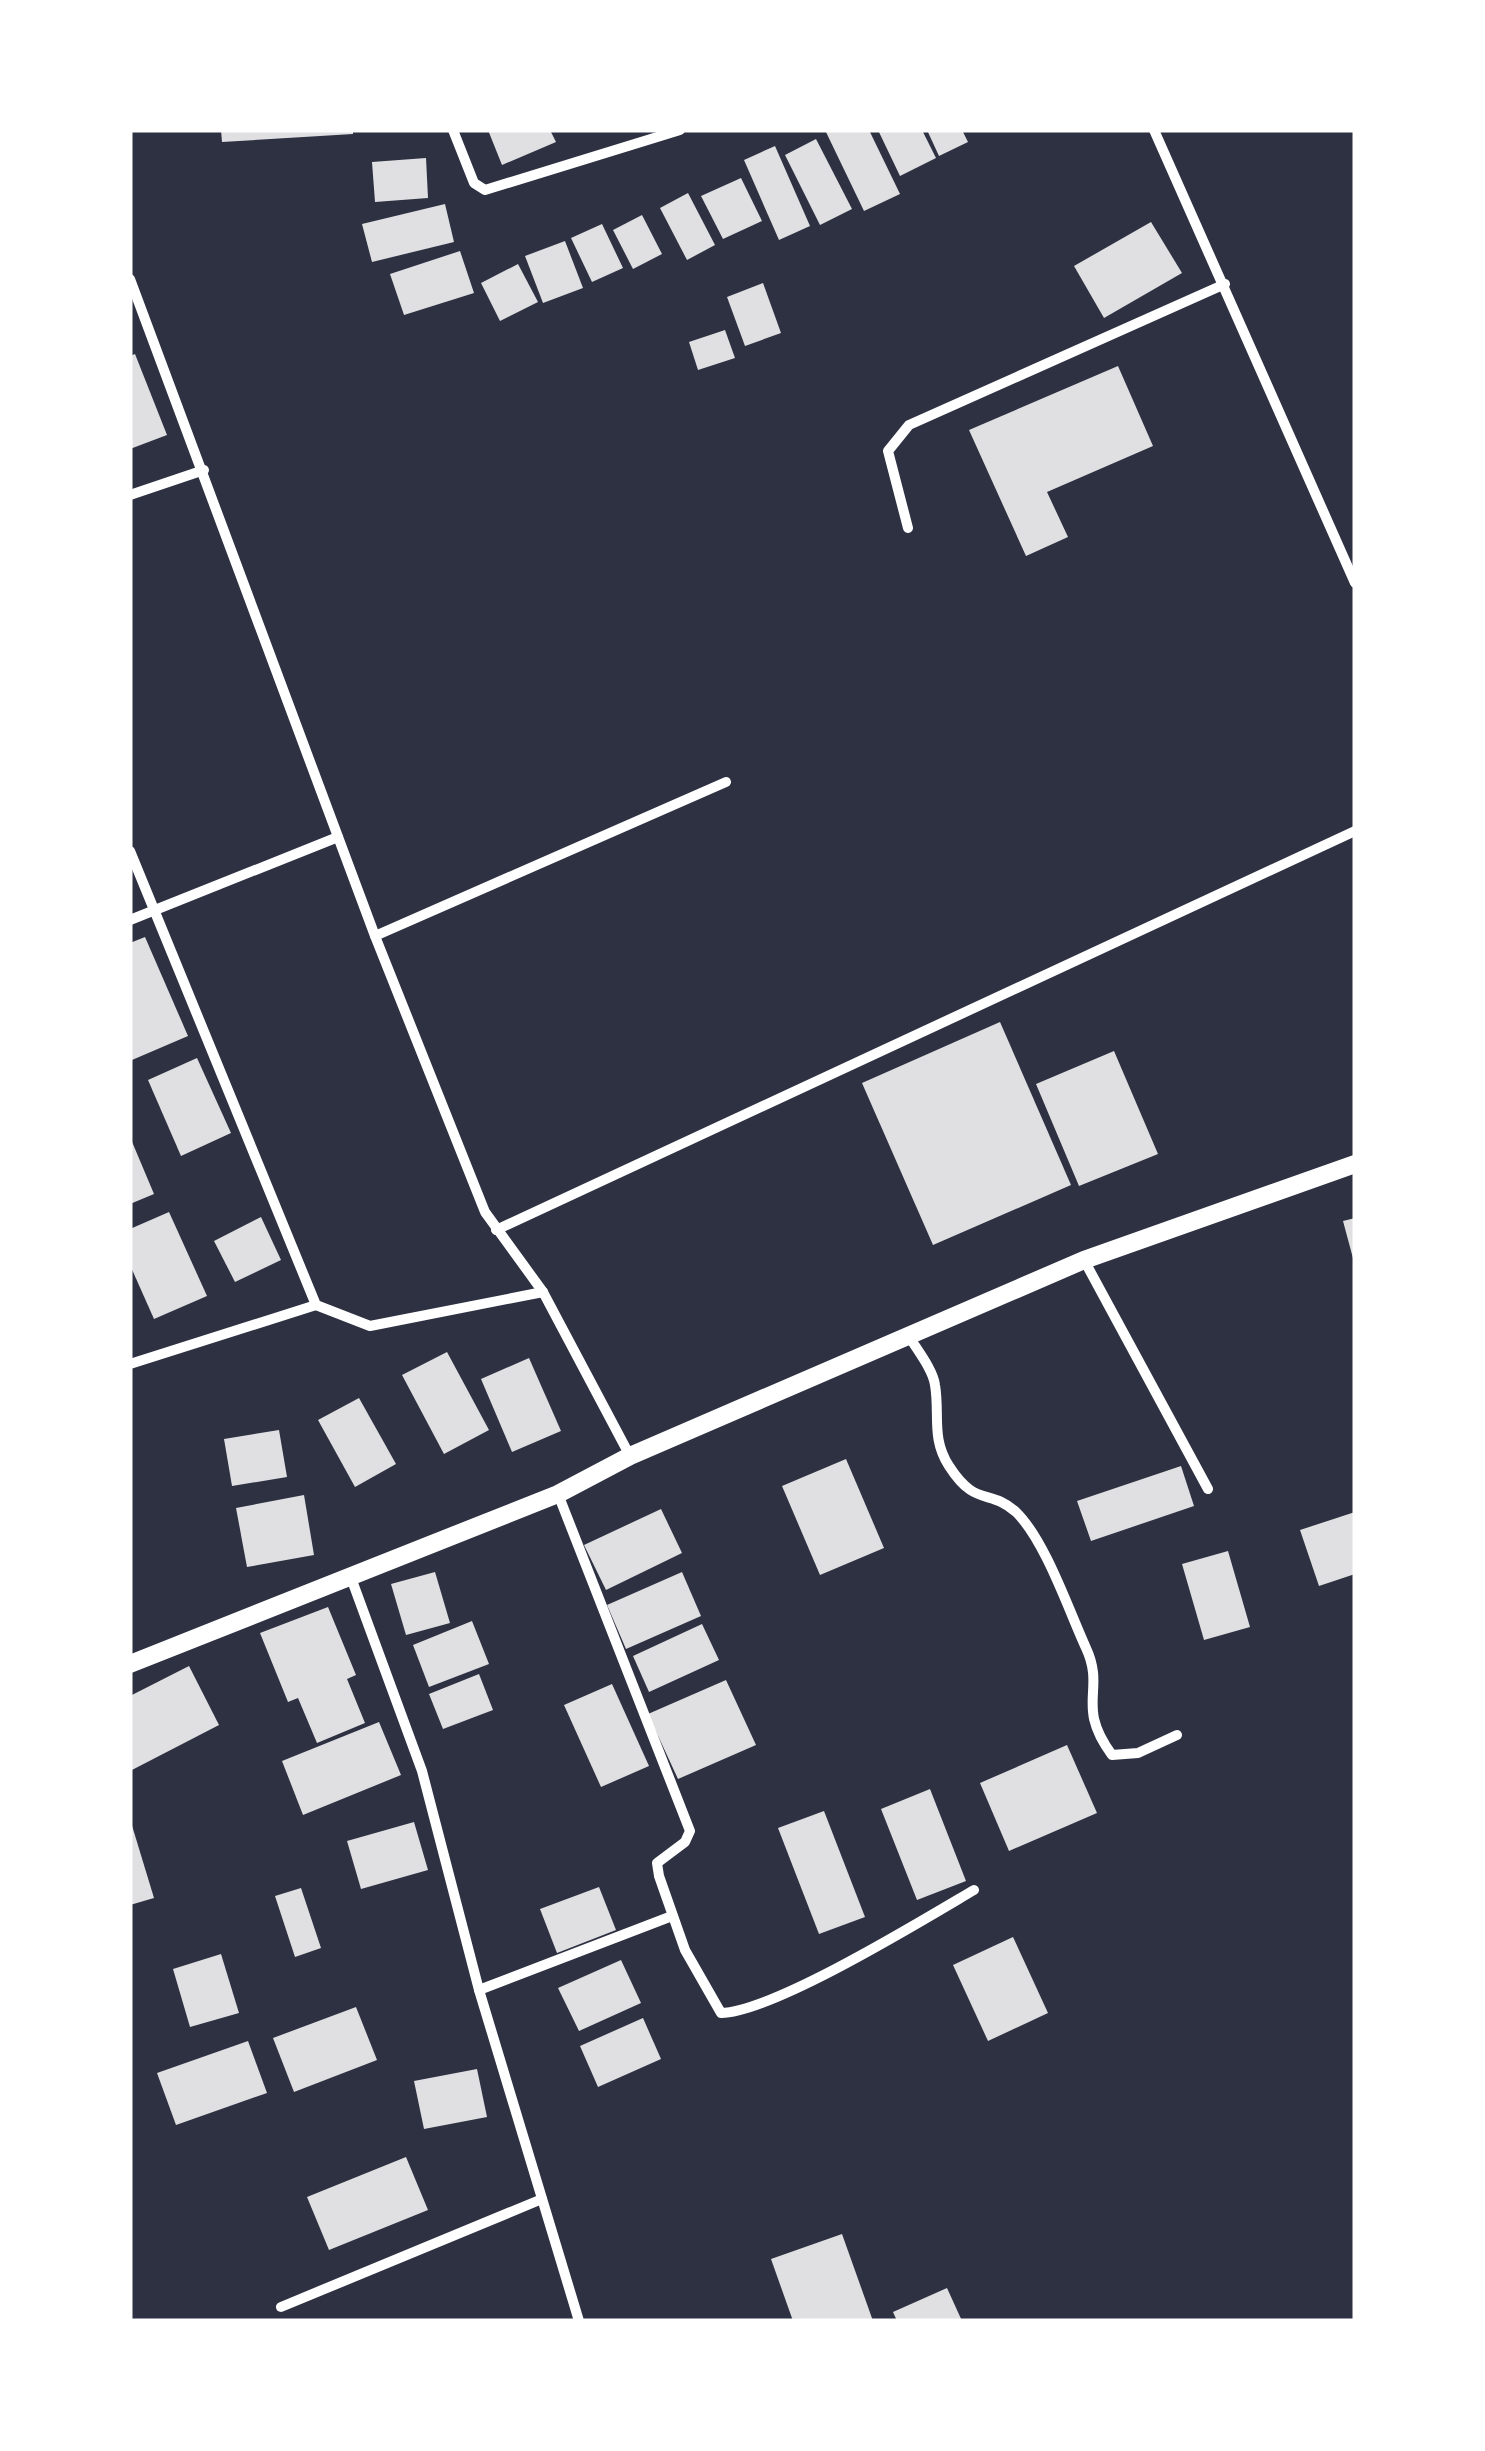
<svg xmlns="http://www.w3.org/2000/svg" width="1485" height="2451" viewBox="0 0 1485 2451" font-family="'Playfair Display',serif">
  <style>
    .building { fill: #e0e0e3 }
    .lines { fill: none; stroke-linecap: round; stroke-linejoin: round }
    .minor { stroke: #fff; stroke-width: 10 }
    .tertiary { stroke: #fff; stroke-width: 18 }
  </style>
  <rect width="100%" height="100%" fill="#2d3142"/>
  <g class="building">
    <polygon points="221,130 353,130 353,134 222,142"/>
    <polygon points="488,130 550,130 556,142 502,165"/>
    <polygon points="825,130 869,130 900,194 864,211"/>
    <polygon points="878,130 922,130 936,158 900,176"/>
    <polygon points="927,130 962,130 968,142 939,156"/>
    <polygon points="816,139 852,209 820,225 785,155"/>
    <polygon points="775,146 810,226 779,240 744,160"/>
    <polygon points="426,158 428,198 375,202 372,162"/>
    <polygon points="741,178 762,221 723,239 701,196"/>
    <polygon points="688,193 715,245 687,260 660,208"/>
    <polygon points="445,204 454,242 372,262 362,224"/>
    <polygon points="642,215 662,254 633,269 613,230"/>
    <polygon points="1151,222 1182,273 1104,318 1074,266"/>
    <polygon points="602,224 623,268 592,282 571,238"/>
    <polygon points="565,241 583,288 543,303 525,256"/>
    <polygon points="460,251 474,293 404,315 390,274"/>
    <polygon points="518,264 538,302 500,321 481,283"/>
    <polygon points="763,283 781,333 745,346 727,297"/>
    <polygon points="725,330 735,358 698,370 689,342"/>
    <polygon points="135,354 167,435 130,449 130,356"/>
    <polygon points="1118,366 1153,446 1047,492 1068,537 1026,556 969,430"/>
    <polygon points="145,937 188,1036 132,1060 130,943"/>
    <polygon points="1000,1022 1071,1185 933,1245 862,1083"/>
    <polygon points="1114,1051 1158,1154 1079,1186 1036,1084"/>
    <polygon points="197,1058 231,1133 181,1156 148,1080"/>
    <polygon points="130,1137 154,1194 130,1204"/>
    <polygon points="169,1212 207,1296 154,1319 130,1265 130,1229"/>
    <polygon points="261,1217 281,1260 235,1282 214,1241"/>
    <polygon points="1355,1218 1355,1262 1354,1262 1343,1221"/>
    <polygon points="447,1352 489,1430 444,1454 402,1375"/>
    <polygon points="529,1358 561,1431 512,1452 481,1379"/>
    <polygon points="359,1398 396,1464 355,1487 318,1420"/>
    <polygon points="279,1430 287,1477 232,1486 224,1439"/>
    <polygon points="846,1459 884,1548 820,1575 782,1486"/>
    <polygon points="1181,1466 1194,1506 1091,1541 1077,1501"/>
    <polygon points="304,1495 314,1555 247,1567 236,1508"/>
    <polygon points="661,1509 682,1553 606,1590 584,1545"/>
    <polygon points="1355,1512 1355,1574 1319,1586 1300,1530"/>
    <polygon points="1228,1551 1250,1627 1204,1640 1182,1564"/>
    <polygon points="435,1572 450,1623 406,1635 391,1584"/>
    <polygon points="682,1572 701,1616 626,1649 607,1605"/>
    <polygon points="328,1607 356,1675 347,1679 365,1723 317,1743 298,1698 288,1702 260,1633"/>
    <polygon points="472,1621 489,1664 429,1687 413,1645"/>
    <polygon points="702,1624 719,1660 649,1692 633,1656"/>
    <polygon points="189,1666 219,1725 130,1771 130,1696"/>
    <polygon points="479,1674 493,1710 443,1729 429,1694"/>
    <polygon points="726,1680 756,1745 678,1779 648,1714"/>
    <polygon points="612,1684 649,1766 601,1787 564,1705"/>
    <polygon points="379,1722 401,1775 303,1815 282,1761"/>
    <polygon points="1067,1745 1097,1813 1009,1851 980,1783"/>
    <polygon points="930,1789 966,1881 917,1900 881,1809"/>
    <polygon points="824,1811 865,1917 819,1934 778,1828"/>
    <polygon points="130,1819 154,1898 130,1905"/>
    <polygon points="414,1822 428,1870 361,1889 347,1841"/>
    <polygon points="599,1887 616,1930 557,1953 540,1909"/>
    <polygon points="301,1888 321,1948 295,1957 275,1896"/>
    <polygon points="1013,1937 1048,2013 988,2041 953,1965"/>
    <polygon points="221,1954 239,2013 190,2027 173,1969"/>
    <polygon points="621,1960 641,2003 579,2031 558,1988"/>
    <polygon points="356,2007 377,2060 294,2092 273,2038"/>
    <polygon points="643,2018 661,2059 598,2087 580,2046"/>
    <polygon points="248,2041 267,2093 176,2125 157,2073"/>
    <polygon points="477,2069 487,2117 424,2129 414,2081"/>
    <polygon points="406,2157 428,2210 329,2250 307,2197"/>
    <polygon points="842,2234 873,2321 793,2321 771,2259"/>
    <polygon points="947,2288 962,2321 897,2321 893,2312"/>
  </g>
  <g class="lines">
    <g class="minor">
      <polyline points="453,130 474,183 485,190 680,130"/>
      <polyline points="1154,130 1355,583"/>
      <polyline points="130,279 375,936 485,1212 543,1292 630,1456"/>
      <polyline points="130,495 204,470"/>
      <polyline points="908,528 888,451 909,425 1225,284"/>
      <polyline points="130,851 316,1305 370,1326 543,1292"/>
      <polyline points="130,920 338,837"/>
      <polyline points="375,936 726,782"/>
      <polyline points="496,1230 1355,831"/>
      <polyline points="1084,1260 1208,1489"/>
      <path d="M910 1338C918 1351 933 1370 935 1385 940 1415 931 1438 949 1466 976 1508 989 1488 1016 1512 1045 1540 1069 1611 1086 1648 1106 1691 1075 1705 1112 1755L1138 1753 1177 1735"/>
      <polyline points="130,1364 316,1305"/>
      <path d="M558 1494 690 1831 685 1842 657 1863 659 1876 685 1950 721 2013C773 2012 923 1920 974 1890"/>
      <polyline points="350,1575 422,1771 479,1990 579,2321"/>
      <polyline points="479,1990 672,1916"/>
      <polyline points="281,2307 542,2199"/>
    </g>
    <polyline class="tertiary" points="130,1664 558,1494 630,1456 1084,1260 1355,1164"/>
  </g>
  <rect width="1485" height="2451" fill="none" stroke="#ffffff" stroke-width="265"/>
</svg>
